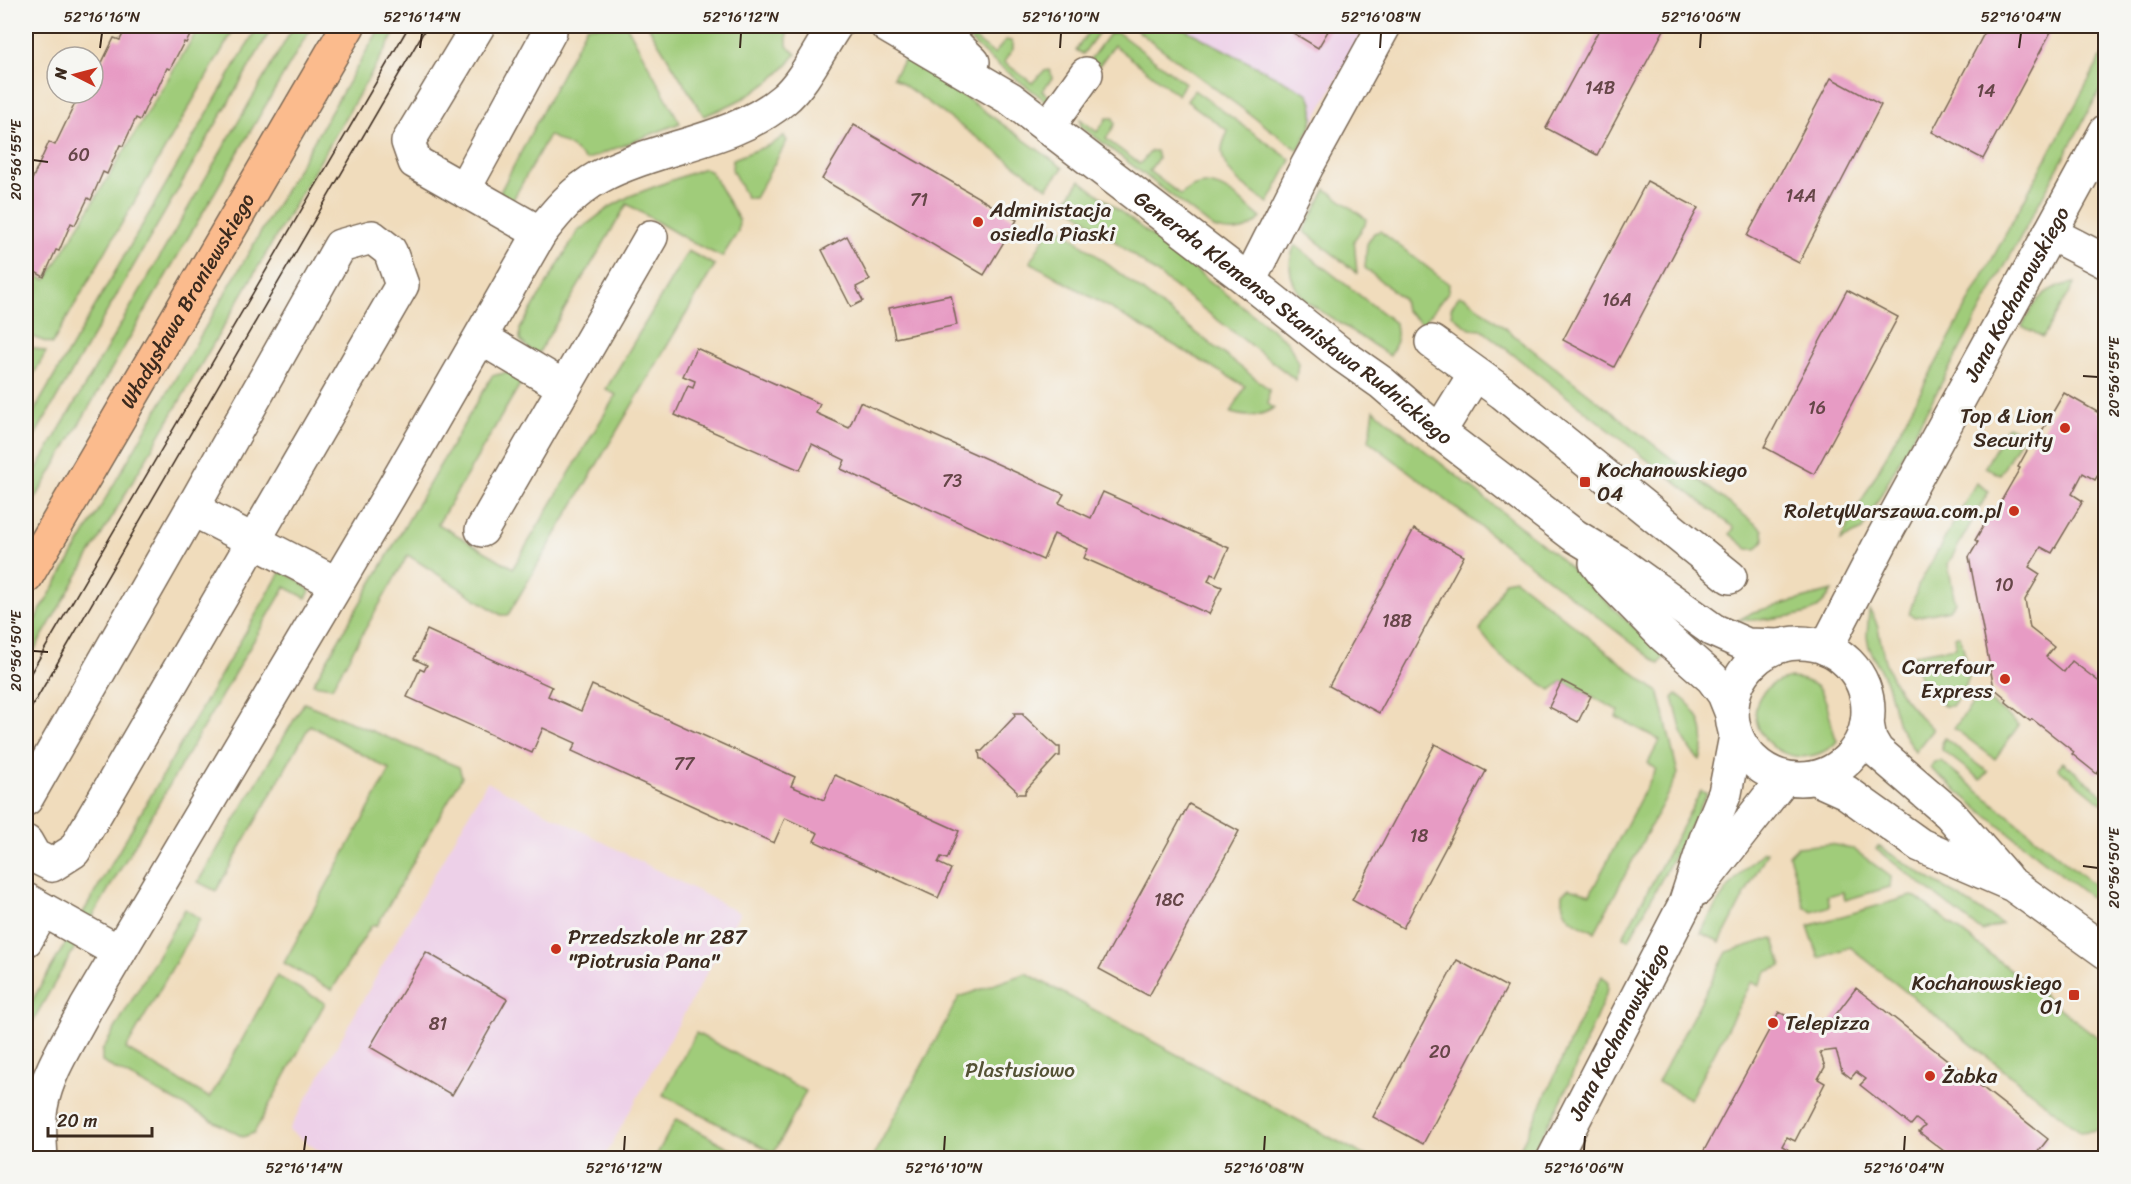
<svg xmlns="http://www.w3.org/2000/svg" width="2131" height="1184" viewBox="0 0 2131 1184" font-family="Sriracha,sans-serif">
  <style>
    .built { fill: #edd0e8 }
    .green { fill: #a0cc7a; stroke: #6e7b4c; stroke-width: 1.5 }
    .building { fill: #e79bc4 }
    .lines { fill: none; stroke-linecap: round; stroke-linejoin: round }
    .minor-casing { stroke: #7a6855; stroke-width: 36 }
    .major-casing { stroke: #7a6855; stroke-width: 36 }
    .minor { stroke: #fff; stroke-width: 33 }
    .major { stroke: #fbbb8d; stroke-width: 33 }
    .tram { stroke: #3b2a1e; stroke-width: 1.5 }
    .ticks { fill: none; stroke: #3b2a1e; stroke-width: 2 }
    .poi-dot { fill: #c8321e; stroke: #f6f6f2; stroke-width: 2 }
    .labels { text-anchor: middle; stroke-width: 6; stroke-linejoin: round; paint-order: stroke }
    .number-label { font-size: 18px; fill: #664648 }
    .poi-label { font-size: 21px; fill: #3b2a1e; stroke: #f6f6f2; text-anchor: start }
    .street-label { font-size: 21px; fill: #3b2a1e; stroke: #f6f6f2 }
    .park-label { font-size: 21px; fill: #545235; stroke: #f6f6f2 }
    .neatline { fill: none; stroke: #3b2a1e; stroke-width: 2 }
    .ticks-label { font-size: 15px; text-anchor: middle; fill: #3b2a1e }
  </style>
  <rect width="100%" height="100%" fill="#f6f6f2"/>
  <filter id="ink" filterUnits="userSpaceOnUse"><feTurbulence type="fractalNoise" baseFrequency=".0167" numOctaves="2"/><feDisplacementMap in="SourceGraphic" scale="12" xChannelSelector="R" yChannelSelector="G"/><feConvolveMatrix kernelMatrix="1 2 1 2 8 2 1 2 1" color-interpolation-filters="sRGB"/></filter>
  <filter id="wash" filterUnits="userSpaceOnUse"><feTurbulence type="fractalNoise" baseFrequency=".008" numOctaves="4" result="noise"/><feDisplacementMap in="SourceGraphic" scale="24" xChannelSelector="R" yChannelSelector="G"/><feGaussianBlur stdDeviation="1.35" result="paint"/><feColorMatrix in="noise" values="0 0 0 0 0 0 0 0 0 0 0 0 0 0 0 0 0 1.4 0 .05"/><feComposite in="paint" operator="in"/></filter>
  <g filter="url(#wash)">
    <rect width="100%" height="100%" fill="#f0dcbc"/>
    <g class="built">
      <polygon points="1131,26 1366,26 1298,150"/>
      <polygon points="487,782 740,913 604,1158 329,1158 289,1130"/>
    </g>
    <g class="green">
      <polygon points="200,26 236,26 52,344 26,335 26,271 46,280"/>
      <polygon points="258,26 273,26 26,451 26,425"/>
      <polygon points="294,26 312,26 26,515 26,487"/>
      <polygon points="381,26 399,26 26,664 26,635"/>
      <polygon points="587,26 627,26 680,123 586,160 571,147 549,135 510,205 497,198"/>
      <path d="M648 26H776L787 32V46L796 54C773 86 739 102 704 116Z"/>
      <polygon points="955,26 979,26 974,38 994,54 1006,40 1011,41 1013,44 1013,49 1004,62 1032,83 1044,71 1050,70 1052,78 1042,91 1058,103 1051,105 989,58"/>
      <polygon points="1088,26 1102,26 1102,28 1083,54 1076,50 1091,28"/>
      <path d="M1131 26H1179L1309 94C1319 120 1310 128 1298 150Z"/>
      <polygon points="1117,32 1185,83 1178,95 1114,45 1098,67 1089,61 1109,34"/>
      <polygon points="2105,50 2105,81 1862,530 1840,541"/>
      <polygon points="907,55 1063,168 1047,188 893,77"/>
      <path d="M1194 90 1291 160 1268 203C1250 190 1222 175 1222 150 1222 143 1226 137 1228 131L1187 101Z"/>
      <path d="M1107 118H1113L1115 124 1106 139 1140 164 1151 151H1156L1158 158 1149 171 1181 195C1210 167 1238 199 1261 218 1249 232 1231 234 1214 228L1081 126 1080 119 1097 132Z"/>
      <polygon points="784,136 787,141 755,198 747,198 732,170 733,159 772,144"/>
      <polygon points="704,168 711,172 739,220 738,232 722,257 693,243 627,204 538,354 530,350 520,340 520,329 578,231 610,207 630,196"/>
      <polygon points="1080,180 1288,342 1298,363 1296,380 1065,203"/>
      <polygon points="1326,189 1366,219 1365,225 1354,240 1357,273 1304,231"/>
      <path d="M1053 222 1269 389 1268 404 1274 408C1259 417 1247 418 1231 413L1245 386 1030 262Z"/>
      <polygon points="1380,231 1449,284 1448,292 1423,324 1405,310 1403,299 1365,268 1367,244 1374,233"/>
      <path d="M1295 245 1395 323 1397 341 1390 356 1307 302C1291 286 1285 266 1295 245Z"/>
      <polygon points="688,251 715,265 508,615 501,615 408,555 332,687 313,684 492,376 508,372 522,381 438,524 513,568 616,395 606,389"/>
      <path d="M2075 283 2043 337 2022 326C2037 299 2042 287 2075 283Z"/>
      <polygon points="1459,296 1465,297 1763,530 1764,540 1756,549 1748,549 1730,534 1734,528 1482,330 1470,329 1452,315 1451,308"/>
      <polygon points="26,345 46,352 26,388"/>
      <polygon points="1374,410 1556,555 1665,656 1659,664 1369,441"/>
      <polygon points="2008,426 2023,434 2000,475 1985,467"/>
      <polygon points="1976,483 1989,491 1948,564 1955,602 1949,610 1915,617 1909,614 1918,586"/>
      <polygon points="281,571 298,580 310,591 306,598 285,587 89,923 80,918"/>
      <path d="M1515 579 1659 693 1678 774 1595 932C1577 924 1560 917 1562 894L1569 888 1590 894 1656 769 1648 763 1660 740 1616 717 1619 711 1563 681 1551 690 1500 656 1480 631 1505 581Z"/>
      <path d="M1832 591C1819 613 1806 615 1783 617 1768 619 1755 621 1739 620L1753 612Z"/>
      <path d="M1869 610C1881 623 1880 648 1886 664 1897 693 1911 708 1933 729L1915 752 1898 725 1887 684 1869 647 1867 636Z"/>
      <polygon points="1955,636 1960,636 1970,673 1965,688 1952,706 1944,706 1924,684 1912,663 1915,654 1956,647"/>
      <path d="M1790 678C1834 681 1824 711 1837 741 1832 748 1825 751 1818 754 1762 772 1725 692 1790 678Z"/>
      <path d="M1677 694C1700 710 1709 733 1700 760 1681 745 1680 721 1673 698Z"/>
      <polygon points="1984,697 2019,725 1995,759 1954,728 1977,698"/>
      <polygon points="304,703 459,767 462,777 377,925 371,926 332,990 284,963 390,770 310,725 216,891 198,882"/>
      <polygon points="1945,738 1988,772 1981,780 1942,750 1942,743"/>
      <polygon points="1941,761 2105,894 2105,909 1987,816 1930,768 1934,762"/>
      <polygon points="2063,762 2105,796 2105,806 2058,768"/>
      <polygon points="1701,791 1707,794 1629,940 1623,937"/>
      <polygon points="1829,844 1852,848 1891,877 1890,887 1845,900 1843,892 1827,896 1830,906 1812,912 1804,906 1789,855 1797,847"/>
      <polygon points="1878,846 2002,924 1982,931 1876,849"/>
      <path d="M1763 852H1767L1720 942 1701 933C1715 903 1737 874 1763 852Z"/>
      <polygon points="1911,896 1916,897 2105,1043 2105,1129 2081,1132 1850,947 1819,958 1808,926"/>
      <polygon points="185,909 200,919 126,1049 210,1098 277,976 325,1003 254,1133 243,1137 102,1062 102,1051"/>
      <polygon points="69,937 78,942 26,1033 26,1011"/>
      <polygon points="1772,938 1774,939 1782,966 1766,972 1759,985 1752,981 1690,1099 1658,1082 1727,952"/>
      <polygon points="1026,973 1333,1139 1370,1158 872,1158 959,997"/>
      <path d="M1602 976 1608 982V989L1562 1099 1529 1158H1515C1547 1099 1570 1035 1602 976Z"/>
      <polygon points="696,1033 806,1091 774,1153 663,1095"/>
      <polygon points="676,1119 748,1158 655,1158"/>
    </g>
    <g id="blocks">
      <g class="building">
        <polygon points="127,26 195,26 186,43 184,42 170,69 167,68 154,96 152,94 140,120 136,118 123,146 120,145 107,174 103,172 91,200 88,198 75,225 71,223 59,251 56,250 44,277 26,267 26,193 49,142 55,145 80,93 93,93 93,81 114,38 120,40"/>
        <polygon points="1294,26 1331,26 1318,48 1290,31"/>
        <polygon points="1601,26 1666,26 1597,155 1546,128"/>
        <polygon points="1988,26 2054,26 1983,159 1932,132"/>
        <polygon points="1831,78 1881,105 1799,263 1747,236"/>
        <polygon points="854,125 1017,220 984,275 822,179"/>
        <polygon points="1647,181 1698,208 1614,367 1563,340"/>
        <polygon points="847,236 870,280 856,287 863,301 851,307 822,250"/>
        <polygon points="1847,290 1898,317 1814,474 1764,447"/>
        <polygon points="951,295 957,325 895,338 889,308"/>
        <polygon points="696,348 820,404 816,413 849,428 860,402 1064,494 1059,503 1091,518 1103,492 1229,548 1216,576 1211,574 1208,581 1222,587 1209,614 1084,558 1088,549 1054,534 1043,560 841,469 845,460 812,444 800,470 675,415 688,386 693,388 695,381 683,376"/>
        <polygon points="2064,393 2106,417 2106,462 2095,480 2083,473 2072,494 2083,501 2052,553 2041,547 2029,567 2040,574 2025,600 2030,628 2054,647 2046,657 2064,672 2072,661 2106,687 2106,776 2099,771 2097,774 2072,754 2074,752 2032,719 2030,721 2006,702 2007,699 1994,688 1969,557 1978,542 1975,540 1991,513 1993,515 2020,468 2018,467 2033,440 2036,441"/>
        <polygon points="1414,529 1464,556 1379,713 1329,686"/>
        <polygon points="427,630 552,687 548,696 581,711 592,685 795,777 791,786 824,800 835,775 959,831 947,859 941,857 938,863 951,869 938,898 814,841 818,833 785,818 774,843 572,751 576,743 543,728 532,753 407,697 420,669 424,671 427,665 414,659"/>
        <polygon points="1562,681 1591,696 1578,722 1549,707"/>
        <polygon points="1014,713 1023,713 1023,715 1057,747 1060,747 1060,756 1057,756 1025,791 1025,794 1017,794 1017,791 982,759 980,759 979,751 982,751 1015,716"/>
        <polygon points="1435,744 1486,771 1403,928 1352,900"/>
        <polygon points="1189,804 1239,831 1149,996 1099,969"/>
        <polygon points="426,952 507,999 452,1095 370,1047"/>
        <polygon points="1457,960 1507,987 1423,1144 1373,1117"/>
        <polygon points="1856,988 2048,1139 2033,1158 1953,1158 1919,1132 1925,1126 1916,1119 1911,1125 1860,1085 1866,1079 1856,1072 1851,1078 1842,1071 1836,1050 1820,1052 1825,1067 1818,1079 1825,1083 1795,1141 1787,1137 1782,1146 1789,1150 1785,1158 1700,1158 1779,1012 1812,1029 1821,1027 1828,1025"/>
      </g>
    </g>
  </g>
  <g filter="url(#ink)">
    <use href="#blocks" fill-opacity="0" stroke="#7a6855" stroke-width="1.5"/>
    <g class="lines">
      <g class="minor-casing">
        <g id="minor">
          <polyline points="478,26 408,142 415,162 540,233"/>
          <path id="s1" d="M887 26 1011 99 1249 281 1342 355 1382 383 1439 432 1575 536 1618 562 1713 630 1747 645 1780 646"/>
          <polyline points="936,26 973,62"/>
          <polyline points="1048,127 1086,74"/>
          <polyline points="464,189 550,31 549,26"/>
          <polyline points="2050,233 2106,262"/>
          <polyline points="1249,281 1307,166 1384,26"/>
          <polyline points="481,338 564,387"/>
          <polyline points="1432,342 1503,393 1730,577"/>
          <polyline points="1439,432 1475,374"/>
          <polyline points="482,530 651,237"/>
          <polyline points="1596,563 1609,580 1663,635 1712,678 1724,694 1732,714"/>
          <circle cx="1800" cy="711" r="68"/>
          <path id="s2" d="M1826 648 1883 538 2106 131"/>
          <polyline points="1867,723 1870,739 1877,751 1949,813 2005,877"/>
          <polyline points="1815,778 1846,792 1920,845 2013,885 2106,952"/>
          <polyline points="26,799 192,509 337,584"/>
          <polyline points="26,842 34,856 52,865 74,851 402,285 390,251 372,237 340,246 192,509"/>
          <polyline points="1697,889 1784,778"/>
          <polyline points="26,900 119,952"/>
          <polyline points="26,940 43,910"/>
          <path d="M41 1158C40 1141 38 1124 41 1107 47 1072 70 1039 86 1008L389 496 540 233C557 211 574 191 599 177 656 146 733 142 783 100 804 83 820 48 835 26"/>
          <path id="s3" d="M1554 1158 1685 904 1706 839 1725 793 1736 736"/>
        </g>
      </g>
      <g class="major-casing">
        <g id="major">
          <path id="s4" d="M26 577 348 26"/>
        </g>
      </g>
      <use href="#minor" class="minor"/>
      <use href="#major" class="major"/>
      <g class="tram">
        <polyline points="26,681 409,26"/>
        <polyline points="26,717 427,26"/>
      </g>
    </g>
  </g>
  <path class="ticks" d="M100 48 102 33M420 48 422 33M740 48 741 33M1060 48 1061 33M1380 48 1381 33M1700 48 1701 33M2019 48 2021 33M33 160 48 162M2083 376 2098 377M33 651 48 652M2083 866 2098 868M304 1151 306 1136M624 1151 625 1136M944 1151 945 1136M1264 1151 1265 1136M1584 1151 1585 1136M1904 1151 1905 1136"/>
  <g class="poi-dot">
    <circle cx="978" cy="222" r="6"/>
    <circle cx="2065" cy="428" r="6"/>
    <rect x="1579" y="476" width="12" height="12" rx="3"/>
    <circle cx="2014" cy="511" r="6"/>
    <circle cx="2005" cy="679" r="6"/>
    <circle cx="556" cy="949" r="6"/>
    <rect x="2068" y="989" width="12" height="12" rx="3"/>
    <circle cx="1773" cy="1023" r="6"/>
    <circle cx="1930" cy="1076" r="6"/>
  </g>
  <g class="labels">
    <g class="number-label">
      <text x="1600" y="94">14B</text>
      <text x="1986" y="97">14</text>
      <text x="79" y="161">60</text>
      <text x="1801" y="202">14A</text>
      <text x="919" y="206">71</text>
      <text x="1617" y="306">16A</text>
      <text x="1817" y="414">16</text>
      <text x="952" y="487">73</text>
      <text x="2004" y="591">10</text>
      <text x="1397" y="627">18B</text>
      <text x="684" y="770">77</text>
      <text x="1419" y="842">18</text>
      <text x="1169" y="906">18C</text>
      <text x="438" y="1030">81</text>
      <text x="1440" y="1058">20</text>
    </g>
    <g class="poi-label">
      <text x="990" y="217">Administacja<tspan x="990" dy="24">osiedla Piaski</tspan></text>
      <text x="2053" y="423" text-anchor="end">Top &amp; Lion<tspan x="2053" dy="24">Security</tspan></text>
      <text x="1597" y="477">Kochanowskiego<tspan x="1597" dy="24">04</tspan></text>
      <text x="2002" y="518" text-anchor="end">RoletyWarszawa.com.pl</text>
      <text x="1993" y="674" text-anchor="end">Carrefour<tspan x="1993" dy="24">Express</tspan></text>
      <text x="568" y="944">Przedszkole nr 287<tspan x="568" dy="24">"Piotrusia Pana"</tspan></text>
      <text x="2062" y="990" text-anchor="end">Kochanowskiego<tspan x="2062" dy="24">01</tspan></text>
      <text x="1785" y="1030">Telepizza</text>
      <text x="1942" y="1083">Żabka</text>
    </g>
    <g class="street-label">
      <text dy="7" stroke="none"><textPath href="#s2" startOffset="402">Jana Kochanowskiego</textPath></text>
      <text dy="7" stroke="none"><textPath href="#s4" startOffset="320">Władysława Broniewskiego</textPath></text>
      <text dy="7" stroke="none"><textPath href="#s1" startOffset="501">Generała Klemensa Stanisława Rudnickiego</textPath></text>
      <text dy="7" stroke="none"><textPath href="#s3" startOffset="142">Jana Kochanowskiego</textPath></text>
    </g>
    <g class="park-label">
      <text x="1020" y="1077">Plastusiowo</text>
    </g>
  </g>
  <rect width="2131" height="1184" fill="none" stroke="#f6f6f2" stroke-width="66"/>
  <g transform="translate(75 75) rotate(276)"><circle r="28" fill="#f6f6f2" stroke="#aba49d" stroke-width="1.5"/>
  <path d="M0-4.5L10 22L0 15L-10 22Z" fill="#c8321e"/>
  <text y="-9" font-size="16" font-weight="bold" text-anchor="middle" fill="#3b2a1e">N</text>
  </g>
  <path d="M48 1127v9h104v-9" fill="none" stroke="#3b2a1e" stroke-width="3"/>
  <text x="57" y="1127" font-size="18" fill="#3b2a1e" stroke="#f6f6f2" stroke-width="4.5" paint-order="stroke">20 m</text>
  <rect x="33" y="33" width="2065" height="1118" class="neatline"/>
  <g class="ticks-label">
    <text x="102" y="22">52°16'16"N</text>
    <text x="422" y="22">52°16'14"N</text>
    <text x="741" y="22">52°16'12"N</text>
    <text x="1061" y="22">52°16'10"N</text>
    <text x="1381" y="22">52°16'08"N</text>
    <text x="1701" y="22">52°16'06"N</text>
    <text x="2021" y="22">52°16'04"N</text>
    <text transform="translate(16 160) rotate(-90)" y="5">20°56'55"E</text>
    <text transform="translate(2114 377) rotate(-90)" y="5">20°56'55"E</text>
    <text transform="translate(16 651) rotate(-90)" y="5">20°56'50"E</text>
    <text transform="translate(2114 868) rotate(-90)" y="5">20°56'50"E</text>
    <text x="304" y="1173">52°16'14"N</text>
    <text x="624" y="1173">52°16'12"N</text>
    <text x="944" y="1173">52°16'10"N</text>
    <text x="1264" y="1173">52°16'08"N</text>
    <text x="1584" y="1173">52°16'06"N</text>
    <text x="1904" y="1173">52°16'04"N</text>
  </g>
</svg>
